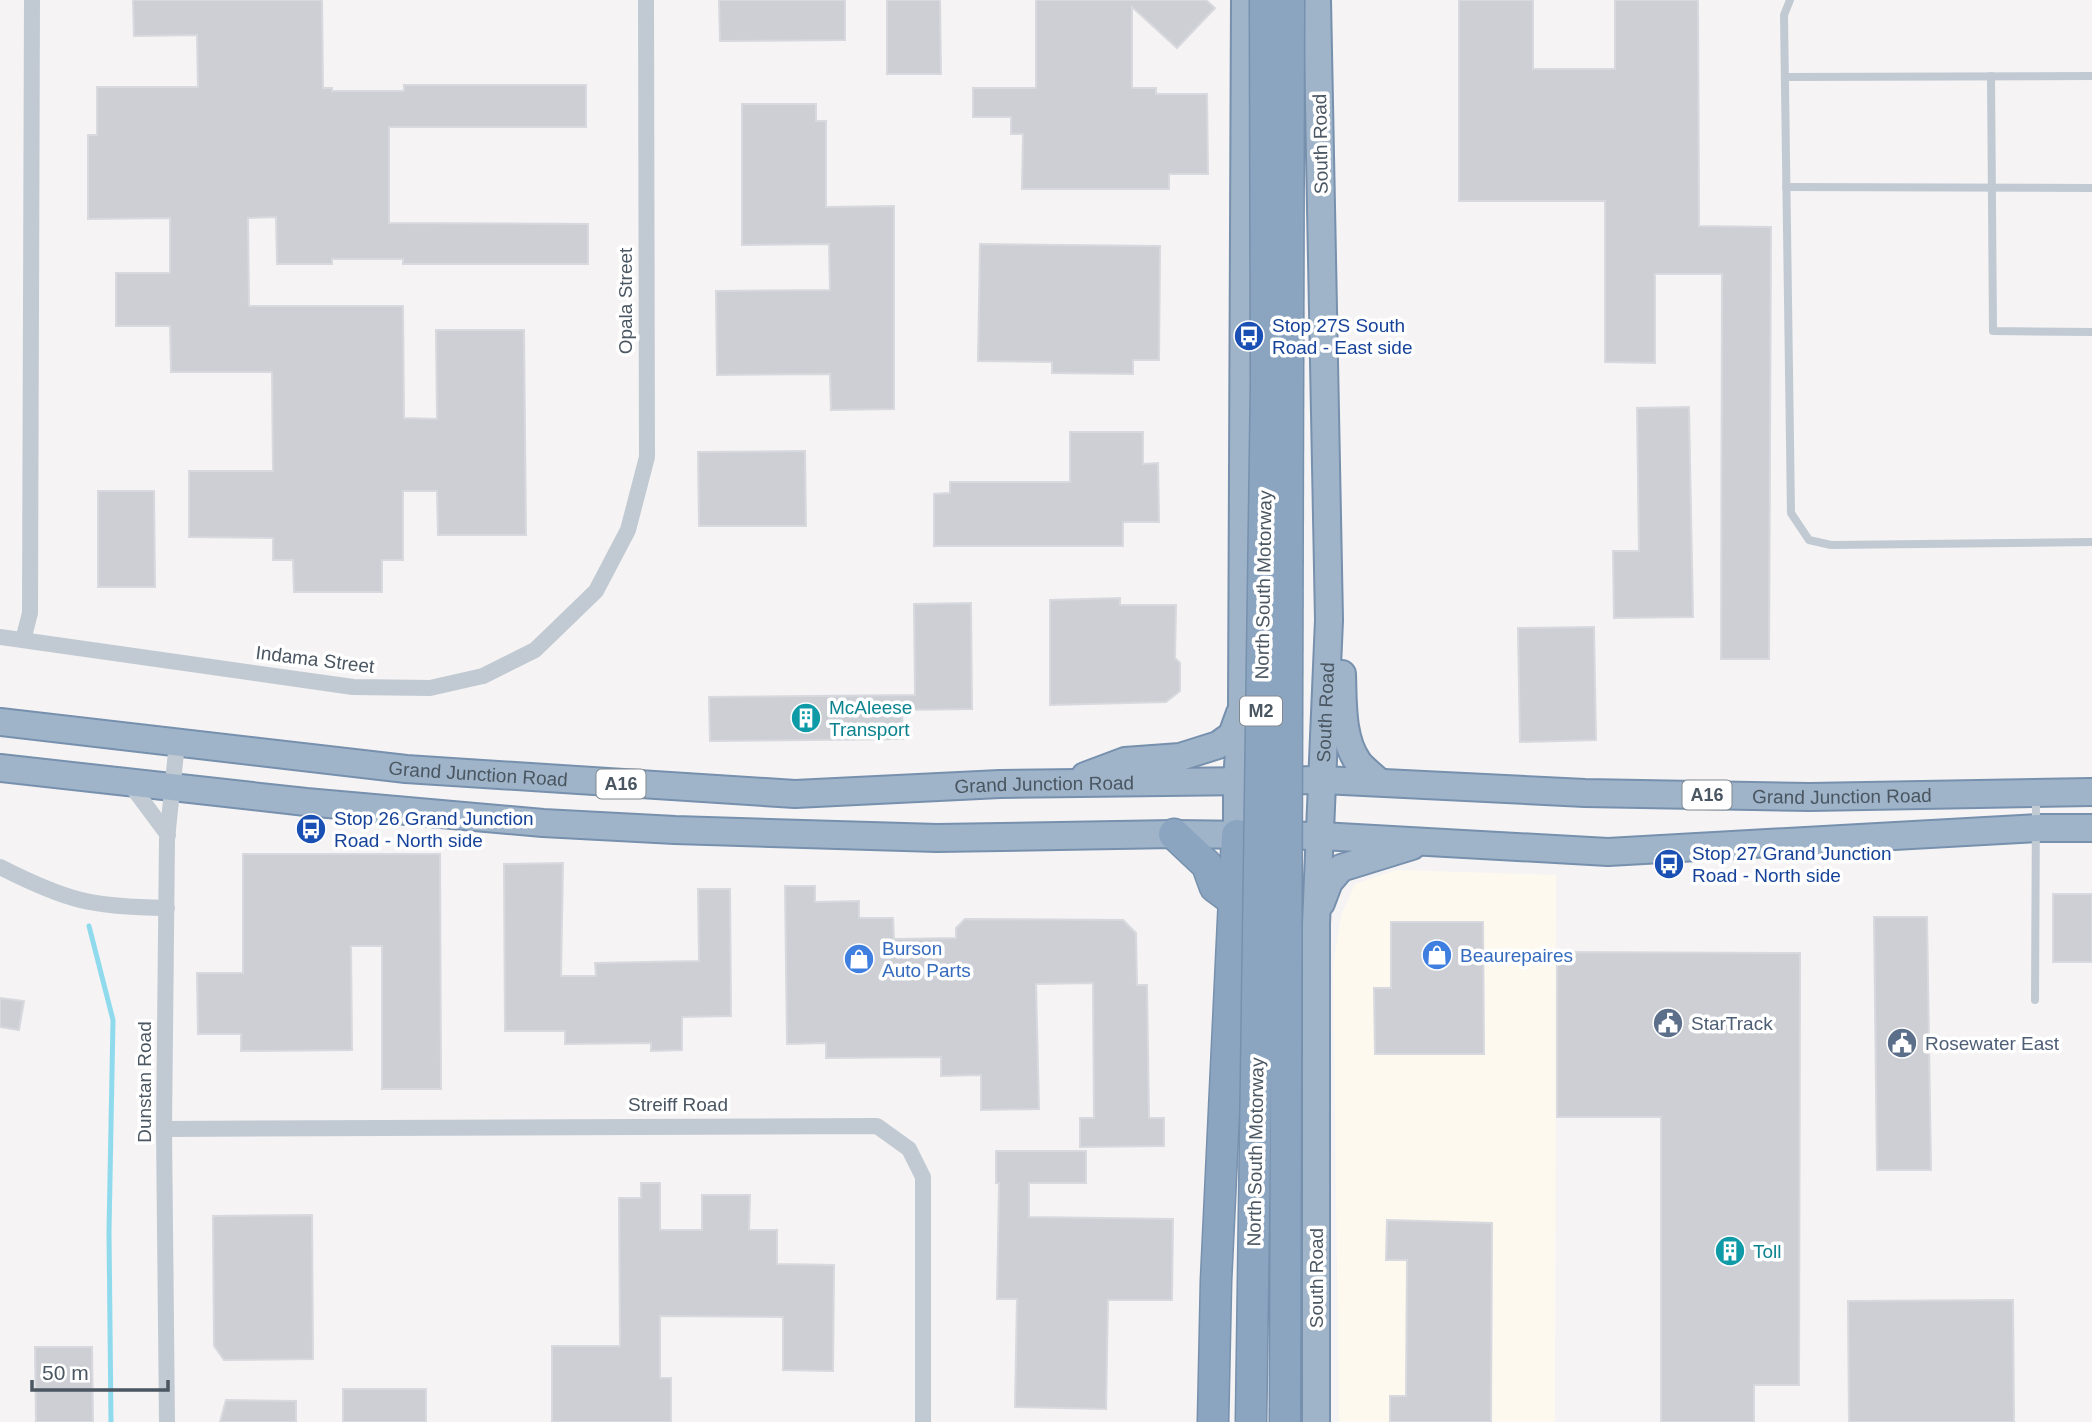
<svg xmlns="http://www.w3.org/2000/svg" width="2092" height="1422" viewBox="0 0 2092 1422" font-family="Arial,sans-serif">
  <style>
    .commercial { fill: #fdf9ef }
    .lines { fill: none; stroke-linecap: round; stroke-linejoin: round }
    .stream { stroke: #90daee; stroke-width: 5 }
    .building { fill: #cdcfd5; stroke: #d7d9de; stroke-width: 2 }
    .trunk-casing { stroke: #7690ad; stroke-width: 30 }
    .motorway-casing { stroke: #7690ad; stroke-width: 33 }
    .service { stroke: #c1cad2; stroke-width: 8 }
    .minor { stroke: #c1cad2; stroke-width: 16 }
    .trunk { stroke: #9fb4c9; stroke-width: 26 }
    .motorway { stroke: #8ba5c1; stroke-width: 30 }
    .motorway-bridge-casing { stroke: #7690ad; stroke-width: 33; stroke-linecap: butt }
    .motorway-bridge { stroke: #8ba5c1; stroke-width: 30 }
    .labels { text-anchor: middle; stroke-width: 7; stroke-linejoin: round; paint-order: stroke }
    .shield { fill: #fff; stroke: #808990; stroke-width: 2 }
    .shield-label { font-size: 18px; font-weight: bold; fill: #4a5661 }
    .street-label { font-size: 19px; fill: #4a5661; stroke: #fff }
    .transit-label { font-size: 19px; fill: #164399; stroke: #fff; text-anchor: start }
    .culture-label { font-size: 19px; fill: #0d838f; stroke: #fff; text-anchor: start }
    .shop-label { font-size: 19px; fill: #366cbe; stroke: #fff; text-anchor: start }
    .service-label { font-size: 19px; fill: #4e5e75; stroke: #fff; text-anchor: start }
  </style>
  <rect width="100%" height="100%" fill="#f5f3f3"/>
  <polygon class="commercial" points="1396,870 1556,875 1555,1422 1339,1422 1333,967 1341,915 1355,884"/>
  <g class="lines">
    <polyline class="stream" points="89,926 113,1020 109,1231 111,1422"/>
  </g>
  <g class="building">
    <polygon points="133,0 322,0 323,88 332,88 332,91 404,91 404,85 586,85 586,127 389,127 389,223 588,224 588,264 403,264 403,259 332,259 332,264 277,264 276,217 248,218 249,306 403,306 404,418 437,419 436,330 524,330 526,535 438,535 437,491 403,491 403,560 382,560 382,592 294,592 293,560 273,560 273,538 189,537 189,471 273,471 272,372 171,372 170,326 116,326 116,273 170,273 170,218 88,219 88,135 97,135 97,87 198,87 197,35 134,36"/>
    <polygon points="719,0 845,0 845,40 720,41"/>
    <polygon points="887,0 940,0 941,74 887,74"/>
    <polygon points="1036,0 1206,0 1215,8 1177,48 1132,7 1132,88 1156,88 1156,94 1207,94 1208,174 1169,174 1169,189 1022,189 1023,134 1011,134 1011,117 973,117 973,88 1036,88"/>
    <polygon points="1459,0 1533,0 1533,69 1615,69 1615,0 1698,0 1699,226 1771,227 1769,659 1721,659 1722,274 1655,274 1655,363 1605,362 1605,201 1459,201"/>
    <polygon points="742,104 816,104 816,121 826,121 826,207 894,206 894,409 831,410 830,374 717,375 716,291 830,290 829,244 742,245"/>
    <polygon points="980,244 1160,246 1159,360 1133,360 1133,374 1052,373 1052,362 978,361"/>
    <polygon points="1689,407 1693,617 1614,618 1613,551 1639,551 1637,408"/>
    <polygon points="1070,432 1143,432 1143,464 1158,463 1159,522 1123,522 1123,546 934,546 934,494 950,493 950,482 1070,482"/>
    <polygon points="805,451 806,526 699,526 698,452"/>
    <polygon points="98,491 154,491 155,587 98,587"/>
    <polygon points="1120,598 1120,605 1176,605 1175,658 1180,663 1180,691 1166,702 1050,705 1050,600"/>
    <polygon points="971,603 972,709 902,710 903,739 710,741 709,697 915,695 914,604"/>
    <polygon points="1594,627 1596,740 1520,742 1518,628"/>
    <polygon points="243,854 440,854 441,1089 382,1089 382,946 351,946 352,1050 241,1051 241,1034 198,1034 197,973 243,973"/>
    <polygon points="563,863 561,976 596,976 595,963 699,961 698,889 730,889 731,1016 682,1017 682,1050 651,1051 651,1043 565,1044 565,1031 505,1031 504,864"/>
    <polygon points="785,886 815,886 815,902 859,901 859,918 893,918 894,939 956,938 956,928 965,919 1123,920 1136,933 1137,985 1147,985 1149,1118 1164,1118 1164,1146 1080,1147 1080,1118 1094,1118 1093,983 1036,984 1039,1109 981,1110 981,1075 941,1076 941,1057 826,1058 826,1043 787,1044"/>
    <rect x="2053" y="894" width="39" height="68"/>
    <polygon points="1874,917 1927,917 1931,1170 1877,1170"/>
    <polygon points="1391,922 1483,922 1484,1054 1375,1054 1374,988 1391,988"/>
    <polygon points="1557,952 1800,953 1799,1385 1754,1385 1754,1422 1661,1422 1661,1117 1557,1117"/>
    <polygon points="0,998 24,1001 19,1030 0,1027"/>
    <polygon points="996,1151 1086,1151 1086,1183 1029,1183 1029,1217 1173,1219 1172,1300 1108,1300 1106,1409 1015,1407 1017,1299 997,1299 999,1183 996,1183"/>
    <polygon points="641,1183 660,1183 660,1230 702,1230 702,1195 750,1195 749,1230 777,1230 777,1264 834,1265 833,1371 783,1370 783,1317 660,1316 660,1378 671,1378 671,1422 552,1422 552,1346 620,1346 619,1198 641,1198"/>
    <polygon points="312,1215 313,1359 224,1360 214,1346 213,1216"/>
    <polygon points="1387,1220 1492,1223 1491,1422 1390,1422 1390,1396 1406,1396 1407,1260 1386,1260"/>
    <polygon points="2013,1300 2014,1422 1849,1422 1848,1301"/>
    <polygon points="35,1347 92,1347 93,1422 36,1422"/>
    <rect x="343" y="1389" width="83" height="33"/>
    <polygon points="226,1400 296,1401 296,1422 220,1422"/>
  </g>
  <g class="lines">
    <g class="trunk-casing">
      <g id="trunk">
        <path d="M1342 674C1343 701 1341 738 1358 762 1363 769 1372 775 1378 781"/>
        <path id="s1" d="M0 722 406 769 795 794 1000 784 1323 780 1585 793 1810 797 2092 792"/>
        <polyline points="0,768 306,802 543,823 675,830 937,838 1174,834 1321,836 1608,852 2037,828 2092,828"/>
        <polyline points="1085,776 1125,761 1180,757 1218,745 1232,735 1240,713"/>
        <polyline points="1237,835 1237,781 1242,707 1245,0"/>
        <polyline points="1321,903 1329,882 1341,868 1412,846"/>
        <path id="s2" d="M1316 1422V924L1329 620 1317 0"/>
      </g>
    </g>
    <g class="motorway-casing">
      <g id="motorway">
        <polyline points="1174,834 1207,865 1215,887 1234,901"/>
        <polyline points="1213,1422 1216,1281 1237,835"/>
      </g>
    </g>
    <g class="service">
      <polyline points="1790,0 1784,15 1791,513 1809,540 1831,545 2092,542"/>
      <polyline points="1991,76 1993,331 2092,332"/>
      <polyline points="1785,77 2092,76"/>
      <polyline points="1786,187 2092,188"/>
      <polyline points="2035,1000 2036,798"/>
    </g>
    <g class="minor">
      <polyline points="0,637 353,687 430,688 483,676 535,650 596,591 628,530 647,457 646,0"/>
      <polyline points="23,640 30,613 32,0"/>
      <polyline points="130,784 168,835"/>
      <path d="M0 867C67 901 91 907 167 908"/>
      <polyline points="164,1129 877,1126 909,1149 923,1177 923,1422"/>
      <polyline points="167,1422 164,1129 167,839 177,743"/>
    </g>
    <use href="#trunk" class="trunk"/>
    <use href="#motorway" class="motorway"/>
    <g class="motorway-bridge-casing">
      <g id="motorway-bridge">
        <polyline points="1251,1422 1266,384 1265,0"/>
        <polyline points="1285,1422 1289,0"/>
      </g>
    </g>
    <use href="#motorway-bridge" class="motorway-bridge"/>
  </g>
  <defs>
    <g id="bus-disc" transform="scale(1.575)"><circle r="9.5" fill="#1a4fb4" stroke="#fff"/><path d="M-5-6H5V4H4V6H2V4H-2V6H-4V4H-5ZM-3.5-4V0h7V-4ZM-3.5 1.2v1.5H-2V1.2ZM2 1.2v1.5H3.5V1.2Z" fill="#fff"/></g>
    <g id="building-disc" transform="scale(1.575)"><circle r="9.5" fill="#0f9aa8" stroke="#fff"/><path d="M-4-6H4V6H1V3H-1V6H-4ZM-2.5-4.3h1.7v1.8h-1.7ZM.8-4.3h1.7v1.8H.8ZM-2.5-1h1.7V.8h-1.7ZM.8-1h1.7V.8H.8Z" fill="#fff"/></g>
    <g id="shop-disc" transform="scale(1.575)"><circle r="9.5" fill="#3f7fe0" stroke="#fff"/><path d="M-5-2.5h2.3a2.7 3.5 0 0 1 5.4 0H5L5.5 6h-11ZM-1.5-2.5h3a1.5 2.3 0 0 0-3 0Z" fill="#fff"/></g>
    <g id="civic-disc" transform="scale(1.575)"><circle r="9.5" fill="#5c6f8a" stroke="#fff"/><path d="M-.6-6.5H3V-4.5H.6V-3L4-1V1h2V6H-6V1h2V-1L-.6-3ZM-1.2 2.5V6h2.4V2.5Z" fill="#fff"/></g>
  </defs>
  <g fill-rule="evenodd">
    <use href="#bus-disc" x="1249" y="336"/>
    <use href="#building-disc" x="806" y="718"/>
    <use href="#bus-disc" x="311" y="829"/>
    <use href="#bus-disc" x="1669" y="864"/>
    <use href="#shop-disc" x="1437" y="955"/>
    <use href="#shop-disc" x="859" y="959"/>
    <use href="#civic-disc" x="1668" y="1023"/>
    <use href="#civic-disc" x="1902" y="1043"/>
    <use href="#building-disc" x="1730" y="1251"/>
  </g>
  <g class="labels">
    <g class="shield">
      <rect x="1240" y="696.5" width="42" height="29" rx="5"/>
      <rect x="596.5" y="769.5" width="49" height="29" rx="5"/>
      <rect x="1682.5" y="780.5" width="49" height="29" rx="5"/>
    </g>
    <g class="shield-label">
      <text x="1261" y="717">M2</text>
      <text x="621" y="790">A16</text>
      <text x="1707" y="801">A16</text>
    </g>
    <g class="street-label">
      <text transform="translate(1320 144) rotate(-91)" y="7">South Road</text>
      <text transform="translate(625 301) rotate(-90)" y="7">Opala Street</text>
      <text transform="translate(1263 585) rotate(-89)" y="7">North South Motorway</text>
      <text transform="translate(315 659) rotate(7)" y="7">Indama Street</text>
      <text dy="7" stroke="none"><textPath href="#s2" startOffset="710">South Road</textPath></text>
      <text dy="7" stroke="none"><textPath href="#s1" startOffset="481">Grand Junction Road</textPath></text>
      <text dy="7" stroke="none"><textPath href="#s1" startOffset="1048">Grand Junction Road</textPath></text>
      <text dy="7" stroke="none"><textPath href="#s1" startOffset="1846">Grand Junction Road</textPath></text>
      <text transform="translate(144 1082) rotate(-90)" y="7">Dunstan Road</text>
      <text x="678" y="1111">Streiff Road</text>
      <text transform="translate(1255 1152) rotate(-89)" y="7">North South Motorway</text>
      <text transform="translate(1316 1278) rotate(-90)" y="7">South Road</text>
    </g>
    <g class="transit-label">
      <text x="1272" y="332">Stop 27S South<tspan x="1272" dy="22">Road - East side</tspan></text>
      <text x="334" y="825">Stop 26 Grand Junction<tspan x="334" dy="22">Road - North side</tspan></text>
      <text x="1692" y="860">Stop 27 Grand Junction<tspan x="1692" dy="22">Road - North side</tspan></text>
    </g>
    <g class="culture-label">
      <text x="829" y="714">McAleese<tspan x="829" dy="22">Transport</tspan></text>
      <text x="1753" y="1258">Toll</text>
    </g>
    <g class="shop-label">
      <text x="882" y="955">Burson<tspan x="882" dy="22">Auto Parts</tspan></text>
      <text x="1460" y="962">Beaurepaires</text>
    </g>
    <g class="service-label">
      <text x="1691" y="1030">StarTrack</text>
      <text x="1925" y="1050">Rosewater East</text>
    </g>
  </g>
  <path d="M32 1380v10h136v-10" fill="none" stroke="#4a5661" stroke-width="3.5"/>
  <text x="42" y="1380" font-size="21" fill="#4a5661" stroke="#ffffff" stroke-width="5" paint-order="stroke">50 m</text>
</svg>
